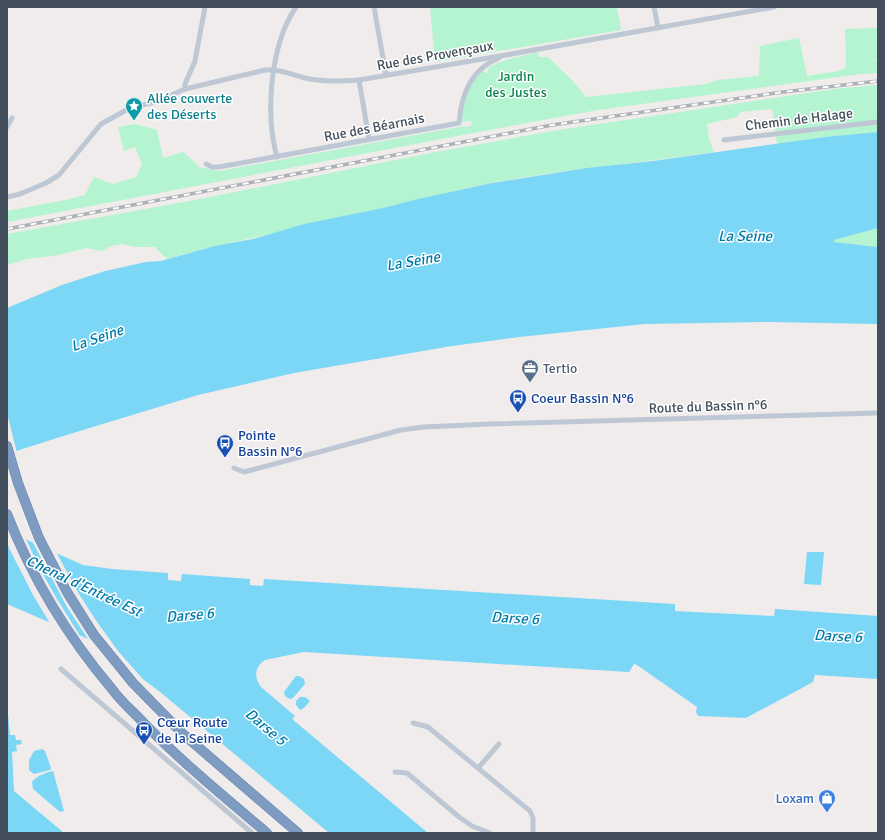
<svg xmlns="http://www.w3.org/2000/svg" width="885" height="840" viewBox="0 0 885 840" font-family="Signika,sans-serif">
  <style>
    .green { fill: #b4f4d0 }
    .water { fill: #7cd6f6 }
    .pier { fill: #f0ecec }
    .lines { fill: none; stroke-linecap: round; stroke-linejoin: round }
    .highway-casing { stroke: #6986ae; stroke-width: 10 }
    .street { stroke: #bec8d4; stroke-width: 5 }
    .highway { stroke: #7e9bc2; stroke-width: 9 }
    .rail-casing { stroke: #aeb1b8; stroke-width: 3.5 }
    .rail { stroke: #fff; stroke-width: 2; stroke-dasharray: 6; stroke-linecap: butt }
    .labels { text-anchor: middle; stroke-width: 3; stroke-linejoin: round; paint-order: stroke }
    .street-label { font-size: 14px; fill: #434f5c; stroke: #fff }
    .park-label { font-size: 14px; fill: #0c854f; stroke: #fff }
    .culture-label { font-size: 14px; fill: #0d838f; stroke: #fff; text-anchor: start }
    .service-label { font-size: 14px; fill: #4e5e75; stroke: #fff; text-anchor: start }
    .transit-label { font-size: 14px; fill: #164399; stroke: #fff; text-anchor: start }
    .shop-label { font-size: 14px; fill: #366cbe; stroke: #fff; text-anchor: end }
    .water-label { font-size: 15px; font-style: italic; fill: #017daa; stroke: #fff }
  </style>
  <rect width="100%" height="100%" fill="#f0ecec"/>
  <g class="green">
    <polygon points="430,7 617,7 621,30 435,62"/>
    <path d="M878 28V59L870 60H878V73L861 74 598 110 457 136 7 222V211L65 200 85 195 94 177 113 184 136 177 142 164 135 147 124 151 118 127 135 124 157 130 163 158 183 152 198 165V167L220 171 459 127 471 126 472 121 460 122 461 111 468 87 481 71 487 73 489 67C505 59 521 56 540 52L538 56 541 57H548L571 79 586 97 706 84 718 80 759 76 760 46 799 38 807 76 838 71 845 68 846 61 845 29Z"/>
    <path d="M878 85V133L825 137 777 144 772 109 741 112 737 117 707 124 709 139 714 152C640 163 566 169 492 183 437 194 384 208 330 221 275 233 221 244 167 259L155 247H137L122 244 111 246 102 251 86 248 59 255 27 259 7 265V234L195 200 425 154 558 130 834 89Z"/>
    <polygon points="878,228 878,247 834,242 834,239"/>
  </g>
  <g class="water">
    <polygon points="878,132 878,228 834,240 834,242 878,247 878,324 769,322 645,324 519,337 452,346 294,373 198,395 60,437 7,454 7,308 62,285 105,271 146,262 161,261 215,246 253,239 304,224 383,208 418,199 492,183 587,168 653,161 825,137"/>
    <path d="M7 531 83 565 112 569 168 573V580L181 581 182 574 250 579V585L263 586 264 579 675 604V611L774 616 775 609 878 616V679L815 675 813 682 746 718 698 716 696 712 697 707 637 665 634 664 629 672 304 652 265 660C254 667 254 678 261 687L295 716 292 719 428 833H329L159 691 88 639 7 604Z"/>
    <polygon points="807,552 824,552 821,585 804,584"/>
    <polygon points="296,676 299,676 304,679 305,684 293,698 290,699 285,696 284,692"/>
    <polygon points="300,697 305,697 310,701 304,708 300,710 296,705 296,701"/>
    <polygon points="7,704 10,735 15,735 16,740 21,740 22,744 16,745 17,751 12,752 14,791 64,833 7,833"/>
    <polygon points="42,749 45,751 51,768 50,770 34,774 29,770 29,760 34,751"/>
    <path d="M53 771 64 811 60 812 33 789 32 782C38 775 45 773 53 771Z"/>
  </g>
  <g class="pier">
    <polygon points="7,413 17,453 7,456"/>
    <polygon points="7,529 25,537 40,569 57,599 82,639 51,625 33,595 10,550 7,543"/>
    <polygon points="31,539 55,550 79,594 95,619 118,651 149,686 93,645 88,639 67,607"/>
  </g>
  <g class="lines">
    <g class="highway-casing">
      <g id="highway">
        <polyline points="7,446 18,483 39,538 67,592 94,635 133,683 183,734 298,833"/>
        <path d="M7 514C32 578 68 637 112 689 119 699 128 707 137 716 177 758 222 795 267 833"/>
      </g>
    </g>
    <g class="street">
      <polyline points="374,7 386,75"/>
      <polyline points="654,7 658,28"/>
      <polyline points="359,80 369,139"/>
      <polyline points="185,89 185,84 195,61 205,7"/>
      <polyline points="7,127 12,118"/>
      <polyline points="724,140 878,122"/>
      <path d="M277 157C265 114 270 45 296 7"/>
      <path d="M206 164 212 167H219L459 123C461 94 471 69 499 58"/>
      <path d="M7 197 20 194 46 183 59 175 101 124 130 108 155 102 185 89 265 70C279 69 291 74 305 78 323 82 341 81 359 80L506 55 774 7"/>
      <polyline points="234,468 244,472 401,430 424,427 490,424 878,413"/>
      <polyline points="61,669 252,833"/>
      <polyline points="413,723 428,727 530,811 533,818 533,833"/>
      <polyline points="478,768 499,744"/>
      <polyline points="395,772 407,773 459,817 472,826 490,833"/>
    </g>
    <use href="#highway" class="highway"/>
    <g class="rail-casing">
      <polyline id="rail" points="7,229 552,125 783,92 878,81"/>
    </g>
    <use href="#rail" class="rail"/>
  </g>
  <defs>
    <g id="sight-pin" transform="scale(0.9)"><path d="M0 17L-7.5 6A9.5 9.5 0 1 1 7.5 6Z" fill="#0f9aa8" stroke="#fff"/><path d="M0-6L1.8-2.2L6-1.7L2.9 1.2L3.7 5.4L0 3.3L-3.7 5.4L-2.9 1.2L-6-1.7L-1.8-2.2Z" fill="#fff"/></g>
    <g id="office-pin" transform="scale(0.9)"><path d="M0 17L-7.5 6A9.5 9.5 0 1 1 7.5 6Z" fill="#5c6f8a" stroke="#fff"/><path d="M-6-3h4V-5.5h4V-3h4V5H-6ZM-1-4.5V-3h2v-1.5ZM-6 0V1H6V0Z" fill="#fff"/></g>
    <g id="bus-pin" transform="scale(0.9)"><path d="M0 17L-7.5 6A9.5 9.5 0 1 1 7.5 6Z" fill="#1a4fb4" stroke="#fff"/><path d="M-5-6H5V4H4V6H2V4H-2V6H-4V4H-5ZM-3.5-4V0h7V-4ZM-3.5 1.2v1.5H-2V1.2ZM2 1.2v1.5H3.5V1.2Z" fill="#fff"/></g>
    <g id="shop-pin" transform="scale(0.9)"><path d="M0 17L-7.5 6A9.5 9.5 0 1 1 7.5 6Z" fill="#3f7fe0" stroke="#fff"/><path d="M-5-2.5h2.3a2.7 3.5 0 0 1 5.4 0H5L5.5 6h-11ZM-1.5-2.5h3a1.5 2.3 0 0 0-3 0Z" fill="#fff"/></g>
  </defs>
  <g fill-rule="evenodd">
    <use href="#sight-pin" x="134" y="106"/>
    <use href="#office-pin" x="530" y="368"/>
    <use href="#bus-pin" x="518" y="398"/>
    <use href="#bus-pin" x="225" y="443"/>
    <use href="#bus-pin" x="144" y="730"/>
    <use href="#shop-pin" x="827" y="798"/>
  </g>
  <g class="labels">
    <g class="street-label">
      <text transform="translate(435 55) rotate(-10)" y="5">Rue des Provençaux</text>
      <text transform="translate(799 119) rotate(-7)" y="5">Chemin de Halage</text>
      <text transform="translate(374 127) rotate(-11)" y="5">Rue des Béarnais</text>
      <text transform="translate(708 406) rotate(-2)" y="5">Route du Bassin n°6</text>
    </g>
    <g class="park-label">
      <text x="516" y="81">Jardin<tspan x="516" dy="16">des Justes</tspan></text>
    </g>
    <g class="culture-label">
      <text x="147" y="103">Allée couverte<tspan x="147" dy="16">des Déserts</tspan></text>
    </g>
    <g class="service-label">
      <text x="543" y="373">Tertio</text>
    </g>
    <g class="transit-label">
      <text x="531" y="403">Coeur Bassin N°6</text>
      <text x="238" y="440">Pointe<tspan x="238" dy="16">Bassin N°6</tspan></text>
      <text x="157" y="727">Cœur Route<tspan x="157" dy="16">de la Seine</tspan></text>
    </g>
    <g class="shop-label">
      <text x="814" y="803">Loxam</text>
    </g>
    <g class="water-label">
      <text x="745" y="241">La Seine</text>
      <text transform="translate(413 261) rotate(-10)" y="5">La Seine</text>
      <text transform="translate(97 338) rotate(-19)" y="5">La Seine</text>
      <text transform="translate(84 586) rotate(25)" y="5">Chenal d'Entrée Est</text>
      <text transform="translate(190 615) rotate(-5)" y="5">Darse 6</text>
      <text transform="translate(515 618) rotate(3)" y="5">Darse 6</text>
      <text transform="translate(838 636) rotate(3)" y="5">Darse 6</text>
      <text transform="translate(266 727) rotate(40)" y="5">Darse 5</text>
    </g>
  </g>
  <rect width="885" height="840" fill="none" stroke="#434f5c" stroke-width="16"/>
</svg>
